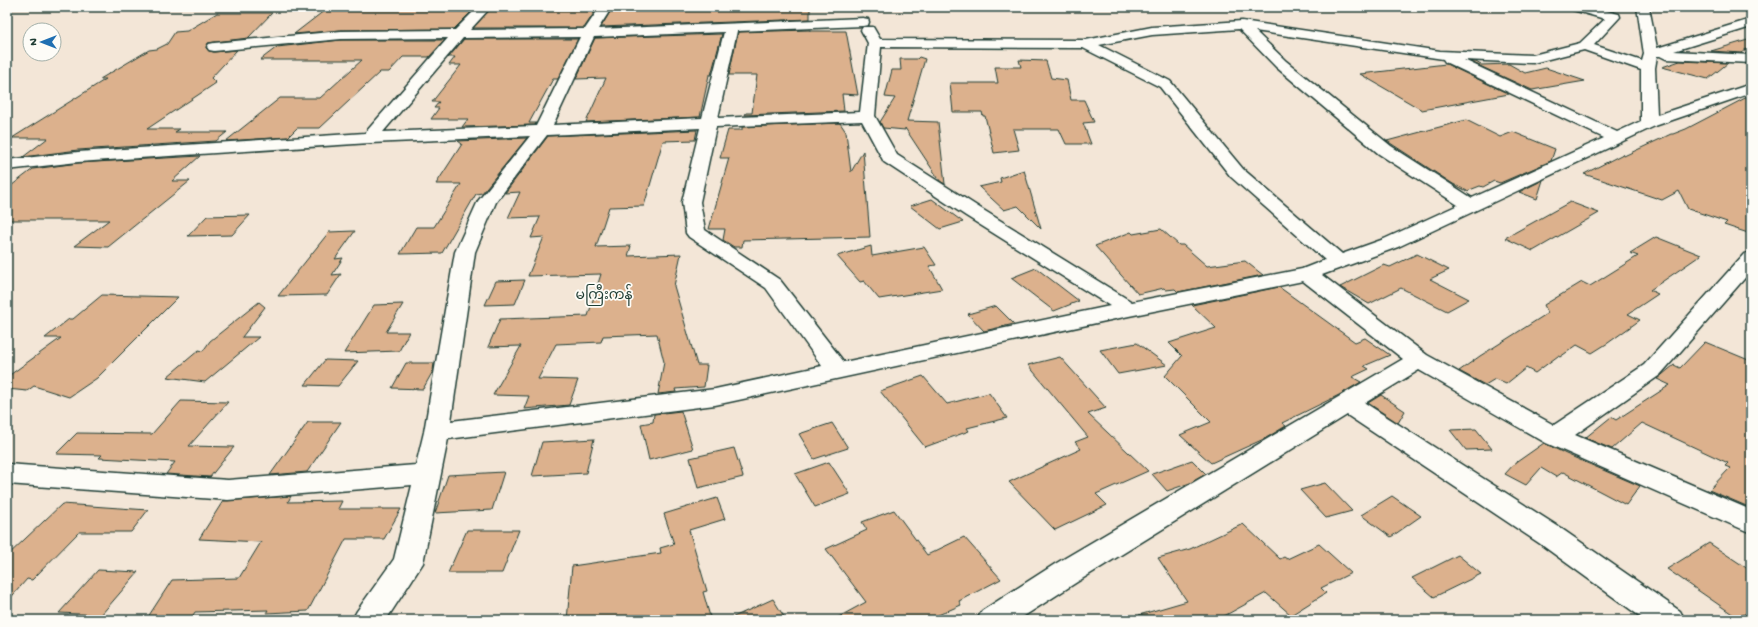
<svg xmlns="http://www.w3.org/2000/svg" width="1758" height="627" viewBox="0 0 1758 627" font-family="'Gochi Hand','Noto Sans Myanmar',sans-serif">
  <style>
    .building { fill: #dcb18d; stroke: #1f3d34 }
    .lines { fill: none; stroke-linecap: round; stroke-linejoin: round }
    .minor-casing { stroke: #1f3d34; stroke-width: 3 }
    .minor { fill: #fdfcf7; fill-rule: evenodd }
    .labels { text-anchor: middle; stroke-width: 3.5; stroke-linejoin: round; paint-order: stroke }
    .quarter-label { font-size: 14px; fill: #1f3d34; stroke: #fdfcf7 }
  </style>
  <rect width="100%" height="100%" fill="#f3e6d7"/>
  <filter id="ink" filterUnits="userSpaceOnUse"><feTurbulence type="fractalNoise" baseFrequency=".025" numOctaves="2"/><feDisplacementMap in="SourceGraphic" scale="8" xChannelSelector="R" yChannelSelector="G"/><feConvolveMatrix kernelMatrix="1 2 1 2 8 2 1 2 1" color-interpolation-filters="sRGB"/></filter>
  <g filter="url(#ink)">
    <g class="building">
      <polygon points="329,7 476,7 454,29 341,30 294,34"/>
      <polygon points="492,7 598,7 584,28 473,28"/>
      <polygon points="613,7 725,7 734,8 734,10 810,8 810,19 601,27"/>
      <polygon points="217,13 272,13 248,38 208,43 206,48 209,51 214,52 237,50 211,78 216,83 147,129 180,129 175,132 227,132 216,141 78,150 23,157 48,138 12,138 106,79 100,79 149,50 157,49 167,44 175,32 187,31"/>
      <polygon points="810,30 810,31 846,31 858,95 842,94 844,111 745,115 746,113 752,113 757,75 729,75 738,32"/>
      <polygon points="722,34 711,75 709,75 700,117 586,122 606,78 576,79 595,38"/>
      <polygon points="464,39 578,39 558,79 553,79 529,123 536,123 535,125 462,127 468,119 431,119 439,108 434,108 439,102 432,102 461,65 449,65 455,57 449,57"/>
      <polygon points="1751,39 1751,45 1741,53 1711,51"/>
      <polygon points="341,40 445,40 429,57 403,57 389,72 380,72 320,128 297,128 288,137 226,141 280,98 320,98 362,60 260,60 277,47"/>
      <polygon points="919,57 925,59 907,121 938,122 945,184 940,181 905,128 905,130 883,128 880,122 895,98 885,97 892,70 901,70 900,59 917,59"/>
      <polygon points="1019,60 1046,61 1051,78 1067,80 1071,100 1084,100 1094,122 1083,123 1091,144 1066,144 1059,129 1013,129 1019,150 994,153 985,116 983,116 982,112 953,112 950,83 998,83 995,67 1021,67"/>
      <polygon points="1680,61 1728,63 1708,79 1662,67"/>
      <polygon points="1471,62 1476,62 1481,65 1509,64 1525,73 1546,68 1585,81 1532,90"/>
      <polygon points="1446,64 1509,94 1422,110 1360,74"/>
      <polygon points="1751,95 1751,234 1724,225 1727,222 1688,209 1679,191 1662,200 1584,174 1623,154 1624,156 1671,134 1673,134 1686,129"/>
      <polygon points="1466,120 1500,137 1513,132 1555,149 1551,161 1500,183 1494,181 1483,187 1480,186 1467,191 1453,184 1387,141"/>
      <polygon points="840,123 846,132 851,172 863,151 870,237 743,240 742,247 734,247 723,240 725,229 709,229 729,158 720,158 728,130 742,130 742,127"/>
      <polygon points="697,130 695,140 663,141 644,206 609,207 596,247 631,246 628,256 681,254 674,286 697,365 707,365 704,387 675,389 676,392 658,394 664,362 657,334 603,336 601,342 556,344 538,379 578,380 569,405 524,409 529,396 493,395 521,346 488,347 500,319 588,316 601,274 528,276 544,237 531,238 540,217 508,218 520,192 505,193 548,136"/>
      <polygon points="527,138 482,193 476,194 442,253 400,254 416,227 434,227 461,184 436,184 462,144 458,141"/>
      <polygon points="200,156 172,181 190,181 108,247 74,246 109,220 7,220 7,189 33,169 78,163"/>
      <polygon points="1024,170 1041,229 1018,206 1004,210 979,187 1001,182 1000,178"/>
      <polygon points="1543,180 1537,199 1519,192"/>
      <polygon points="932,199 963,222 940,229 910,206"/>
      <polygon points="1570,202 1599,213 1533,251 1505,238"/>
      <polygon points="250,215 232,235 188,236 207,216"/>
      <polygon points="1161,229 1179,245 1183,245 1207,266 1245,261 1263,275 1178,292 1175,289 1166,290 1164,288 1138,294 1095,246 1131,232 1133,234"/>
      <polygon points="355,231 335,259 343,258 332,275 341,274 327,295 278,296 329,232"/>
      <polygon points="1656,237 1701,255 1650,290 1658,294 1628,314 1640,320 1608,343 1592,353 1577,345 1560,357 1558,356 1535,373 1526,368 1506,384 1495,379 1485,385 1459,371 1480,356 1548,313 1544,305 1582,282 1590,286 1638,256 1630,253"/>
      <polygon points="871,246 872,256 924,247 936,265 929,266 942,289 879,299 864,281 860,282 837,256"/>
      <polygon points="1417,254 1449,270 1430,279 1469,299 1447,311 1401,288 1369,304 1340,287 1384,265 1390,267"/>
      <polygon points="1036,268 1079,301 1054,311 1011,278"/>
      <polygon points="525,280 515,304 485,305 496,281"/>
      <polygon points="1279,287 1355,342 1365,338 1390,355 1364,366 1369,369 1352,377 1361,382 1339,395 1282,423 1286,426 1266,438 1211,463 1180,435 1211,422 1165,376 1182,356 1169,343 1216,328 1192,305"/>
      <polygon points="102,295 178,297 97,378 69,397 34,386 27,391 7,389 7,377 61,338 45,338 69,319 73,319"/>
      <polygon points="259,302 265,307 242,337 259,337 205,382 167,377 199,350 203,351 210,341"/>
      <polygon points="403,304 386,332 409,332 399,351 344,353 374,305"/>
      <polygon points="996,306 1014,324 984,331 968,314"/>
      <polygon points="1705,342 1751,361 1751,508 1709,490 1730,468 1725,466 1728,463 1642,423 1612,449 1585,438 1611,417 1616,420 1670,385 1657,379 1674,365 1680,368"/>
      <polygon points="1137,343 1167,365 1118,374 1100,350"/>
      <polygon points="1060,357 1106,408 1088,414 1148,471 1096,494 1107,505 1055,530 1009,482 1081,449 1075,442 1088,437 1028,365"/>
      <polygon points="325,360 358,361 338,386 305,385"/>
      <polygon points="406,363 434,363 433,371 423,389 392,388"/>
      <polygon points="923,376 947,404 989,393 1007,418 967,428 969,431 925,447 880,391"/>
      <polygon points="1381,395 1405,411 1398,423 1368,403"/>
      <polygon points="181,401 228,402 189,446 234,447 210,477 166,474 175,462 99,458 102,455 56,454 77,433 152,434"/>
      <polygon points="681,411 693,449 649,460 641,424 653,422 654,414"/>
      <polygon points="308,422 341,422 307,472 270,475"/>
      <polygon points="832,423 848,448 814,459 799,434"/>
      <polygon points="1476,429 1492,449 1466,450 1450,430"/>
      <polygon points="594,439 586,473 532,476 542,442"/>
      <polygon points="1544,443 1566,454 1640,486 1626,505 1563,472 1556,477 1541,468 1526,485 1505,474 1514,464"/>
      <polygon points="734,448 743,477 698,488 690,458"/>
      <polygon points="1192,460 1206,474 1190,483 1167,491 1152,474"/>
      <polygon points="829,462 850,494 815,507 795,474"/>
      <polygon points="504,472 492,510 435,513 448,475"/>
      <polygon points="1325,483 1352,511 1326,518 1300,490"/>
      <polygon points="291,496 288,502 342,501 338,509 401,509 384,539 346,539 308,611 266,613 268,610 195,612 190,620 146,620 172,580 239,578 261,542 199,539 223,501"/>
      <polygon points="1392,496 1421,516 1391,537 1361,515"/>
      <polygon points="717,498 725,519 689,530 707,591 703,592 711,620 567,620 572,566 661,553 660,548 674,544 664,514"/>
      <polygon points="62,504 148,510 131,532 79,532 32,580 27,579 7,602 7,556"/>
      <polygon points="894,510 927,555 964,537 1001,579 959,601 961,605 927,620 833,620 866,602 826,549 867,530 862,522"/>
      <polygon points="1243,524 1280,559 1284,557 1287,559 1319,544 1351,573 1321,588 1326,593 1291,615 1266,593 1217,620 1140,620 1139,615 1187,601 1158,558 1190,549"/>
      <polygon points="467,530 519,530 502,573 448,573"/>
      <polygon points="1709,543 1751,571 1751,610 1738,618 1667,569"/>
      <polygon points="1458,555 1481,574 1434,597 1412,578"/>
      <polygon points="98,570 138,572 101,615 59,613"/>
      <polygon points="773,599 786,620 727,620"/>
    </g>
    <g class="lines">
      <g class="minor-casing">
        <path id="minor" d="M478 7H491L470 30 585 29 600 7H612L598 29 863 18 868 19 869 22 868 25 863 26 737 31 718 118 860 112 868 43 861 30 863 27H873L880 39 1086 40 1152 27 1242 21 1440 51 1533 55 1580 43 1605 19 1573 10 1571 7H1591L1619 14 1620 17 1594 45 1642 61 1644 54 1637 7H1649L1657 48 1751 19V27L1674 51 1751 55V63L1666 59 1660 56H1657L1655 68 1657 115 1751 84V93L1655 126 1398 247 1322 275 1427 355 1554 425 1644 365 1744 254 1751 252V271L1660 375 1575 435 1751 510V533L1546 443 1419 370 1365 403 1559 527 1680 611 1685 620H1645L1539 543 1347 415 1077 582 1018 620H977L982 611 1055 564 1403 359 1303 281 1129 316 715 405 448 439 423 563 386 620H352L357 611 394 559 412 485 228 500 7 484V464L228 480 416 465 424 432 455 252 478 201 530 136 370 143 78 162 7 170V160L78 152 365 133 448 38 341 39 214 51 209 50 207 47 209 44 214 43 341 31 455 30ZM1239 29 1276 67 1379 154 1458 205 1384 239 1342 254 1243 169 1170 81 1099 45 1152 35ZM1255 31 1443 59 1445 62 1604 138 1472 198 1391 146 1286 61ZM724 32 702 118 553 125 594 37ZM580 37 536 126 383 132 463 38ZM881 47 1083 48 1160 87 1231 177 1325 260 1302 269 1132 302 980 208 897 155 875 116ZM1584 50 1641 70V121L1617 132 1464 60 1533 63ZM862 121 884 162 966 216 1110 306 844 362 780 280 705 230 700 202 716 127ZM700 128 682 202 686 233 689 237 766 288 822 366 715 389 451 421 475 252 496 202 547 135Z"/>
      </g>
      <use href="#minor" class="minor"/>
    </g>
  </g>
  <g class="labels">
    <g class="quarter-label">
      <text x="604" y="299">မကြီးကန်</text>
    </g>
  </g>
  <rect width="1758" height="627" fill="none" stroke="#fdfcf7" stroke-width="24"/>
  <rect x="12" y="12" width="1734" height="603" fill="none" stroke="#1f3d34" stroke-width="1.5" filter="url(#ink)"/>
  <g transform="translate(42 42) rotate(270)"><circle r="19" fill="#fdfcf7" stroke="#a4b0a9"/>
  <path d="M0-3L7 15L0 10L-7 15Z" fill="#1f6fb2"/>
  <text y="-6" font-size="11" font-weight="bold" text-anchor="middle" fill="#1f3d34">N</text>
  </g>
</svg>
